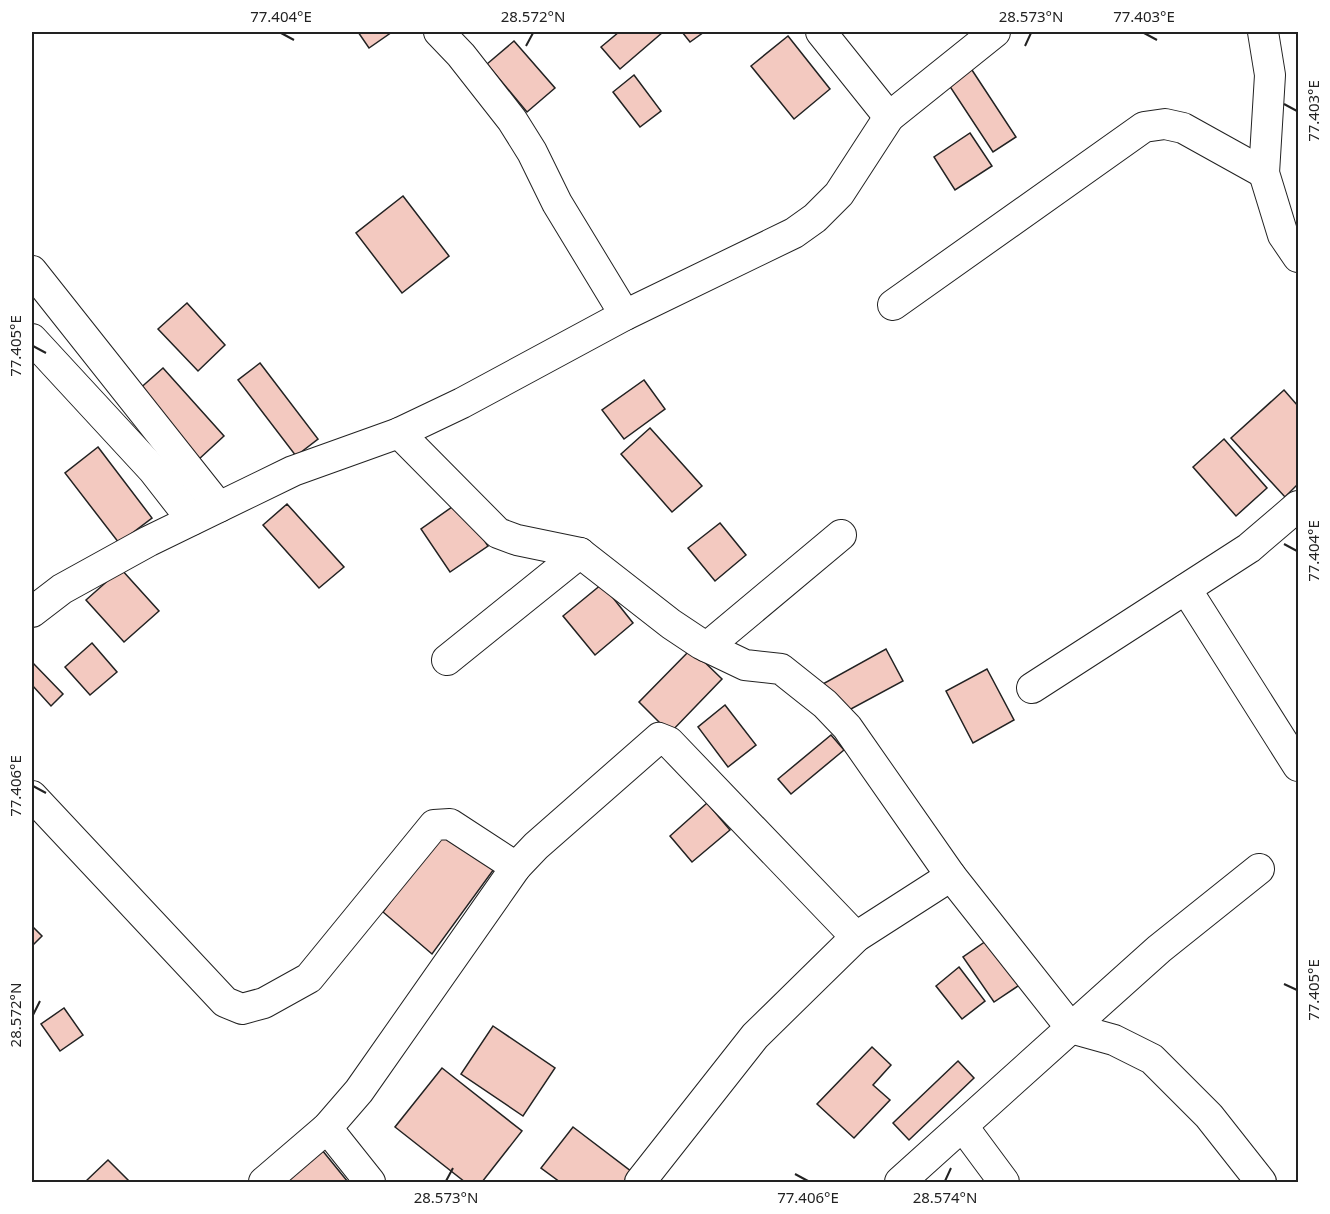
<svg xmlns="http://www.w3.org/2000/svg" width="1330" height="1214" viewBox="0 0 1330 1214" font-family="'Noto Sans',sans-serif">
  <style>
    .building { fill: #f3c9c0; stroke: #222; stroke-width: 1.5 }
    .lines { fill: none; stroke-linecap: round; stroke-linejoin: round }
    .minor-casing { stroke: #222; stroke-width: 32 }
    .minor { stroke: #fff; stroke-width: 30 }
    .ticks { fill: none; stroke: #222; stroke-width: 2 }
    .neatline { fill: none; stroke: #222; stroke-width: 2 }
    .ticks-label { font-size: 15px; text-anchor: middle; fill: #222 }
  </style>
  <rect width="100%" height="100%" fill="#fff"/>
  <g class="building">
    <polygon points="358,32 392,32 369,48"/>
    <polygon points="619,32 663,32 620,69 601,47"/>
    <polygon points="682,32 704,32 690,42"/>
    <polygon points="788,36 830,89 794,119 751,66"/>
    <polygon points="514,41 555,88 527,112 487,64"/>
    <polygon points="970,67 1016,137 993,152 947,82"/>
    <polygon points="634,75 661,111 640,127 613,92"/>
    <polygon points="970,133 992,166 955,190 934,157"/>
    <polygon points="403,196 449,256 402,293 356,233"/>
    <polygon points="187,303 225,345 198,371 158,329"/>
    <polygon points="260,363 318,439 296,456 238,380"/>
    <polygon points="163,368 224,436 198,460 137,391"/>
    <polygon points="644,380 665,409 624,439 602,410"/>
    <polygon points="1284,390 1298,406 1298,484 1285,497 1231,438"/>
    <polygon points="650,428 702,486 672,512 621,454"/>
    <polygon points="1224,439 1267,488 1236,516 1193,467"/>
    <polygon points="98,447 152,518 119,543 65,473"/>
    <polygon points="459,502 488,546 450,572 421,529"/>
    <polygon points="287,504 344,567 319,588 263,525"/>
    <polygon points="720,523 746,555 715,581 688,548"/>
    <polygon points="121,569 159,611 124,642 86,600"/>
    <polygon points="602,584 633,623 595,655 563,616"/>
    <polygon points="92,643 117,672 90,695 65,667"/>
    <polygon points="691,649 722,679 670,733 639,702"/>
    <polygon points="886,649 903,681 838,716 821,685"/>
    <polygon points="32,662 63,694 51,706 32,685"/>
    <polygon points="987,669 1014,720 973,743 946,691"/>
    <polygon points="725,705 756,745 728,767 698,727"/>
    <polygon points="831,735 844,750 791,794 778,779"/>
    <polygon points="707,803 730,830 692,862 670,836"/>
    <polygon points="440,834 494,869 432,954 383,912"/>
    <polygon points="32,926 42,936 32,946"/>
    <polygon points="989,939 1021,984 994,1002 963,957"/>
    <polygon points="959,967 985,1001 962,1019 936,986"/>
    <polygon points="64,1008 83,1035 60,1051 41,1024"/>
    <polygon points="493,1026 555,1068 523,1116 461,1074"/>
    <polygon points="872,1047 891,1065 873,1085 890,1100 854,1138 817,1104"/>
    <polygon points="958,1061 974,1078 909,1140 893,1123"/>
    <polygon points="442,1068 522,1131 482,1182 465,1182 395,1127"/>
    <polygon points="573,1127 632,1172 624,1182 560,1182 541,1168"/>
    <polygon points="322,1150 348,1182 283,1182"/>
    <polygon points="108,1160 130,1182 86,1181"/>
  </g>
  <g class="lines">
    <g class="minor-casing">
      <g id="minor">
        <polyline points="439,32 461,55 512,120 532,152 557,203 625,315"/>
        <polyline points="821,32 889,117"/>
        <polyline points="1263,32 1270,75 1264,173 1283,235 1298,257"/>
        <polyline points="32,271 219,507"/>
        <polyline points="893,305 1144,127 1165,124 1183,128 1264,173"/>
        <polyline points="32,339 153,470 192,520"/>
        <polyline points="399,433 498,533 517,540 580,553 671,624 701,644 745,665 781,669 825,704 847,727 951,876 1071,1028 900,1182"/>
        <polyline points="1186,589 1298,766"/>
        <polyline points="32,612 62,589 149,541 293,471 399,433 462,403 625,315 794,233 815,218 839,194 889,117 995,32"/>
        <polyline points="707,647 841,535"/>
        <polyline points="447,660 580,553"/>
        <polyline points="1032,688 1249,548 1298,506"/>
        <polyline points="32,796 225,1002 242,1009 264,1003 309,978 434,825 450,824 516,867"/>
        <polyline points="1071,1028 1114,1040 1152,1059 1209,1116 1261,1182"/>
        <polyline points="1071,1028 1159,949 1259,869"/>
        <polyline points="327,1128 370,1182"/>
        <polyline points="964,1128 1004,1182"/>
        <polyline points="264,1182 327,1128 359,1091 516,867 536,846 659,738 669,742 856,937"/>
        <polyline points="640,1182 755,1036 856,937 951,876"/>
      </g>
    </g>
    <use href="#minor" class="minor"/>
  </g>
  <path class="ticks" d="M281 33 294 40M1144 33 1157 40M526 46 533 33M1025 46 1031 33M1284 104 1297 111M33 346 46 353M1284 544 1297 551M33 786 46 793M1284 984 1297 990M33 1015 40 1001M795 1174 808 1181M446 1181 453 1168M945 1181 951 1168"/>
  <rect width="1330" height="1214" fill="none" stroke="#ffffff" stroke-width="66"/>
  <rect x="33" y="33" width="1264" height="1148" class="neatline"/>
  <g class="ticks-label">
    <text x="281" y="22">77.404°E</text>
    <text x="533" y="22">28.572°N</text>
    <text x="1031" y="22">28.573°N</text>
    <text x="1144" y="22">77.403°E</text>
    <text transform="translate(1314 111) rotate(-90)" y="5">77.403°E</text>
    <text transform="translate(16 346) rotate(-90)" y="5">77.405°E</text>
    <text transform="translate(1314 551) rotate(-90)" y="5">77.404°E</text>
    <text transform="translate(16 786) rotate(-90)" y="5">77.406°E</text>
    <text transform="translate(1314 990) rotate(-90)" y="5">77.405°E</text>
    <text transform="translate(16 1015) rotate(-90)" y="5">28.572°N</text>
    <text x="446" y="1203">28.573°N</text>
    <text x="808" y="1203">77.406°E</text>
    <text x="945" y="1203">28.574°N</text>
  </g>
</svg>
